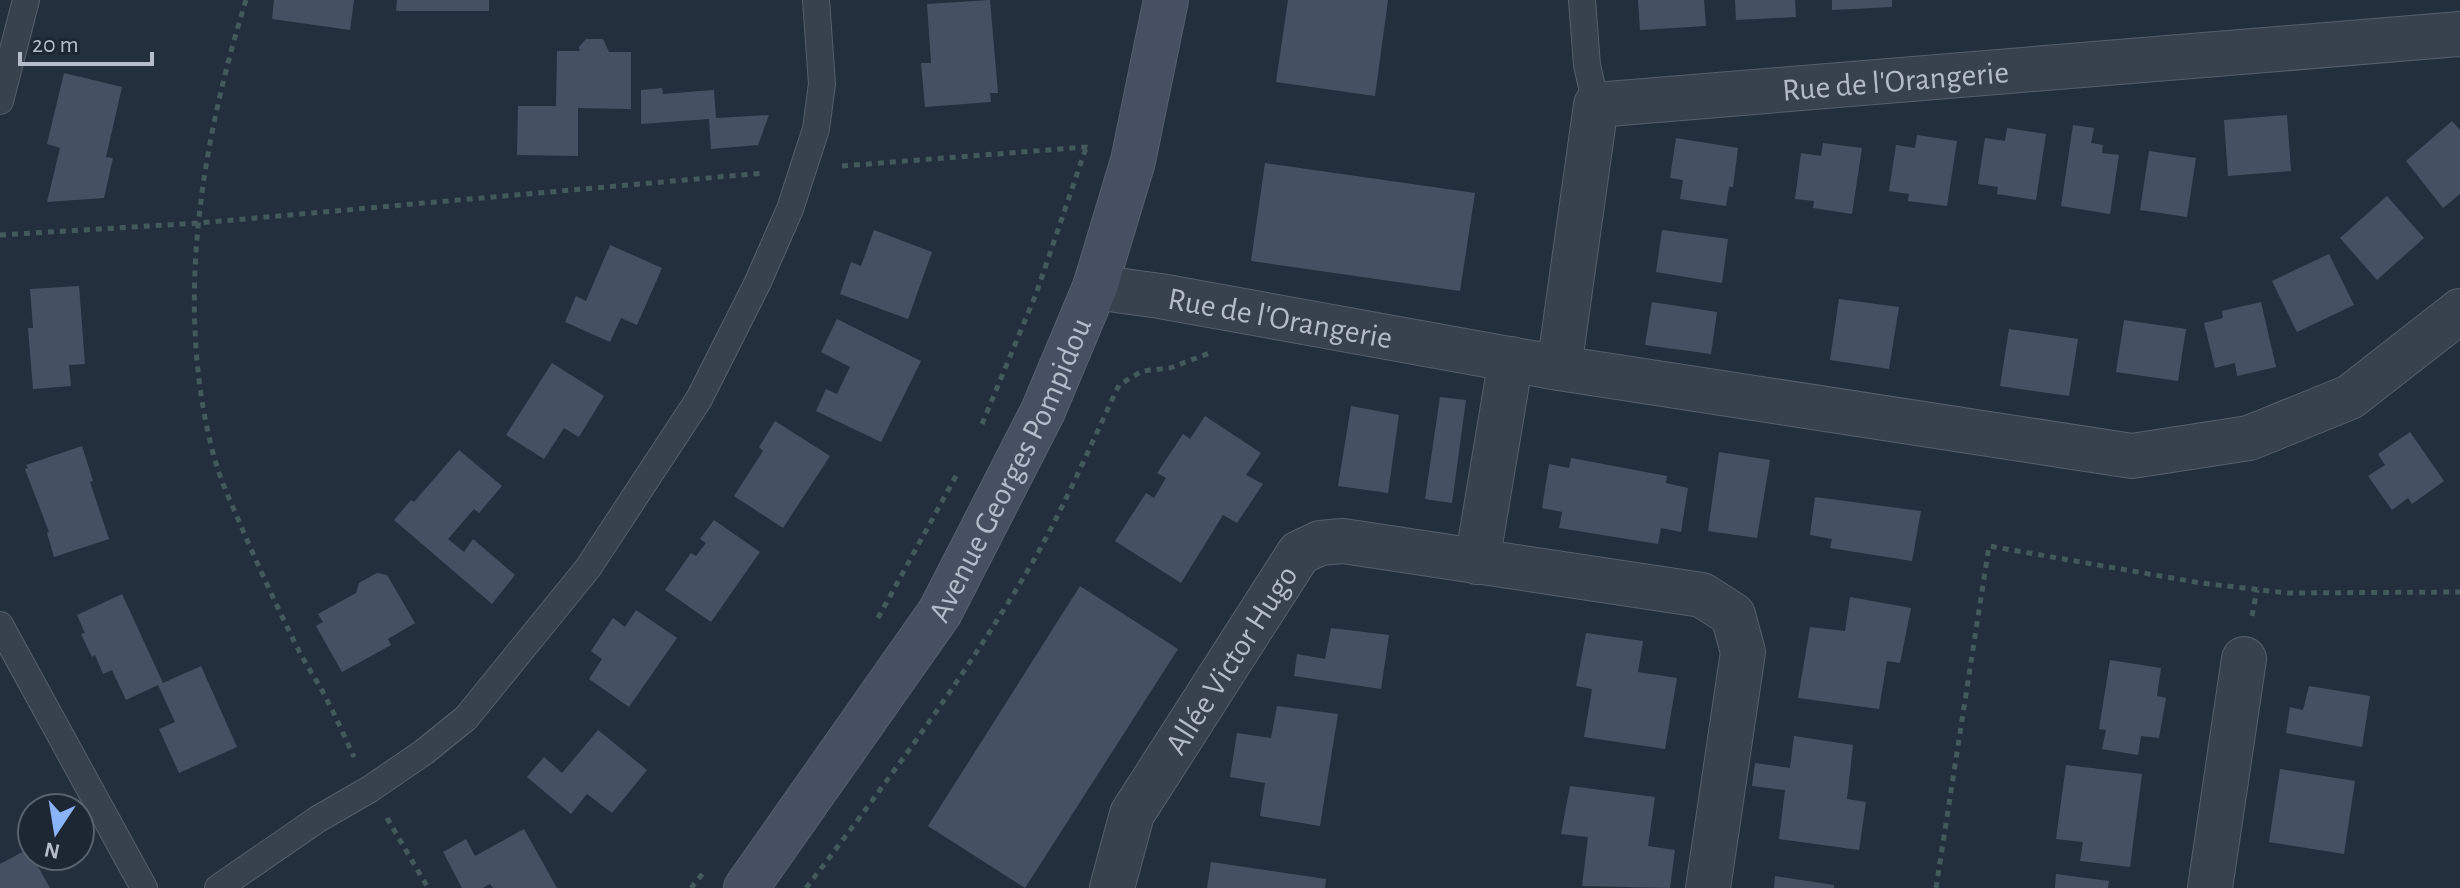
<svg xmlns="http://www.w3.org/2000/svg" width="2460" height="888" viewBox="0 0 2460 888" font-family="'Alegreya Sans',sans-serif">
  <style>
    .building { fill: #455162 }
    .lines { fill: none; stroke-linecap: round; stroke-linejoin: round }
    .lane-casing { stroke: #565f6c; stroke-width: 28 }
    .street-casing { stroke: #565f6c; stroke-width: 46 }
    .secondary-casing { stroke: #565f6c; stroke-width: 46 }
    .path { stroke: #44595c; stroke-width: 5; stroke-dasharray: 6 6; stroke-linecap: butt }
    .lane { stroke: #38414e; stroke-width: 26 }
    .street { stroke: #38414e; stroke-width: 44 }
    .secondary { stroke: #465061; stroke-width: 44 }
    .labels { text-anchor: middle; stroke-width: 8; stroke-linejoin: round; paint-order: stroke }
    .street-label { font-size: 32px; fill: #b4bcc9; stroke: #1d2633 }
  </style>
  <rect width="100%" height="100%" fill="#242f3e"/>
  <g class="building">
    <polygon points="274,0 354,0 350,30 272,19"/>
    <polygon points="397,0 489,0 489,11 396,11"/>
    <polygon points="990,0 998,93 990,93 991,102 925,107 921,63 931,63 927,4"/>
    <polygon points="1288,0 1388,0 1375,96 1276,82"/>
    <polygon points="1638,0 1704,0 1706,26 1640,30"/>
    <polygon points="1735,0 1795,0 1796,17 1736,20"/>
    <polygon points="1832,0 1892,0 1892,7 1832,10"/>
    <polygon points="586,39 603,39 609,52 631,52 631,109 578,108 578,156 517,155 518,106 556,106 557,51 580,51 579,47"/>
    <polygon points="64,73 122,87 106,157 113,158 104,198 47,202 60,148 47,144"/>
    <polygon points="662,88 663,94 714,90 716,118 769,115 758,145 711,149 709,119 641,124 641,90"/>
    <polygon points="2287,115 2291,171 2228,176 2224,120"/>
    <polygon points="2452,121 2460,130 2460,194 2443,208 2406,161"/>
    <polygon points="2073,125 2094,128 2091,143 2103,145 2102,153 2119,155 2110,214 2061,206"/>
    <polygon points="2007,128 2046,134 2036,200 1997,194 1998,187 1978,184 1985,138 2005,141"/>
    <polygon points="1917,135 1957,141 1947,206 1908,201 1909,194 1889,191 1896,145 1915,148"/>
    <polygon points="1676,138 1738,148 1733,187 1729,187 1726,206 1680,199 1683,180 1670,178"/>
    <polygon points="1823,143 1862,148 1852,214 1813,208 1814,201 1795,199 1801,153 1821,156"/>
    <polygon points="2149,151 2196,158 2187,217 2140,210"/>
    <polygon points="1265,163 1475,193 1460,291 1251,261"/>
    <polygon points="2387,196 2424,238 2377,280 2340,238"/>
    <polygon points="874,230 932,252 908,319 840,294 851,262 861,266"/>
    <polygon points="1662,230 1728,239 1722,283 1656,272"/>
    <polygon points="610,245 662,268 637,325 621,318 610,342 565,322 576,296 586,301"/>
    <polygon points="2329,254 2354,305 2297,332 2272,281"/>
    <polygon points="79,286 85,364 69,365 71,386 33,389 28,328 33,328 30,289"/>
    <polygon points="1839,299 1899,307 1889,369 1830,360"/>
    <polygon points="1652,302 1717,312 1711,354 1645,345"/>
    <polygon points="2261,302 2276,367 2237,376 2235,363 2215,368 2204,323 2223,318 2222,311"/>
    <polygon points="837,319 921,361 881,442 816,411 826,389 837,394 850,367 821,352"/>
    <polygon points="2124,320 2186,329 2178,381 2116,372"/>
    <polygon points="2009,329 2078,339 2069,396 2000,386"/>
    <polygon points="552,363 604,396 579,437 564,428 544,459 506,435"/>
    <polygon points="1440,397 1466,400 1452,503 1425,499"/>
    <polygon points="1351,406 1399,415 1388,493 1338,486"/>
    <polygon points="1205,416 1261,453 1246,475 1263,484 1237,523 1223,515 1181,583 1115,541 1146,493 1154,498 1166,478 1157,473 1183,434 1190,439"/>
    <polygon points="775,421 830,456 783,528 734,496 763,451 759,447"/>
    <polygon points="2410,432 2444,481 2412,504 2408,498 2392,510 2368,476 2385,465 2378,454"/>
    <polygon points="82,446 93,481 90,482 109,539 54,557 47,533 49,532 25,469 28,468 26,465"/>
    <polygon points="459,450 502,486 479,513 474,509 448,539 464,552 473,539 515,575 492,604 394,520 411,500 414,502"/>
    <polygon points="1719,452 1770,460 1757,538 1708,531"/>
    <polygon points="1571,458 1667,476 1666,483 1688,488 1681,532 1661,528 1658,544 1559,528 1562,512 1542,508 1549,464 1569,468"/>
    <polygon points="1815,497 1921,511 1912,561 1830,548 1832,539 1810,535"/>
    <polygon points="714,520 760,552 711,622 665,590 691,553 696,556 706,543 700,539"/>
    <polygon points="377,573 387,575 415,623 388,639 391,645 342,672 316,626 323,622 318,614 356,593 359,583"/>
    <polygon points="1080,586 1178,649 1025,888 928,826"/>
    <polygon points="122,594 163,683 201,666 237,747 179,773 159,729 175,722 158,685 126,700 112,670 103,674 95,655 92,657 81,634 85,633 77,615"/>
    <polygon points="1850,597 1911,608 1900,663 1887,661 1879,709 1798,698 1810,627 1845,631"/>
    <polygon points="636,610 677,638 629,707 589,679 602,659 591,651 613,618 625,627"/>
    <polygon points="1331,628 1389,635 1381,689 1294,676 1297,654 1325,659"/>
    <polygon points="1586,633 1643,641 1638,672 1677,678 1665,749 1584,737 1592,689 1576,686"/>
    <polygon points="2110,660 2161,668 2157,696 2166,698 2159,738 2141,736 2138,755 2102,749 2106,730 2099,729"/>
    <polygon points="2309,686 2370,696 2362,747 2286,733 2290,707 2303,710"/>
    <polygon points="1277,706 1338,714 1320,826 1260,816 1265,783 1230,777 1237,733 1271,738"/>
    <polygon points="598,730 647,770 612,813 587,794 571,814 527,777 544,757 562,773"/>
    <polygon points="1794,736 1853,745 1847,799 1866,802 1859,850 1779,839 1785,790 1752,786 1755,763 1790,768"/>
    <polygon points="2066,765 2142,774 2130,867 2080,861 2083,842 2056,839"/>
    <polygon points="2280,769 2355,781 2344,854 2269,842"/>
    <polygon points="1570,786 1655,797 1648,846 1675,850 1670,888 1582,886 1588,837 1561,834"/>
    <polygon points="524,829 557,888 493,888 490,884 483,888 462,888 443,852 466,839 475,856"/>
    <polygon points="28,849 50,888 0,888 0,864"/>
    <polygon points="1211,862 1326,879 1325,888 1207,888"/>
    <polygon points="2056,874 2109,881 2108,888 2055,888"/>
    <polygon points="1775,876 1834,885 1834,888 1774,888"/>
  </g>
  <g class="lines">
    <g class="lane-casing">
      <g id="lane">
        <polyline points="1582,0 1587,65 1596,105"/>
        <polyline points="0,101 26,0"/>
        <polyline points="0,625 144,888"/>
        <polyline points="218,888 318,819 370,789 424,752 466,718 588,568 699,399 757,284 790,209 816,129 822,84 816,0"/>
      </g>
    </g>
    <g class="street-casing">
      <g id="street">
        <path id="s1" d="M1095 287 1160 296 1559 368 2132 456 2249 438 2350 397 2460 311"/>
        <path id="s2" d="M1559 368 1596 105 2460 34"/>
        <polyline points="1477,562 1511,359"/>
        <path id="s3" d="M1112 888 1132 814 1299 553 1320 543 1343 541 1702 595 1733 615 1743 652 1708 888"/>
        <polyline points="2210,888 2244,659"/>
      </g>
    </g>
    <g class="secondary-casing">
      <g id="secondary">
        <path id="s4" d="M746 888 940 612 1043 411 1095 287 1133 161 1166 0"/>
      </g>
    </g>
    <g class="path">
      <path d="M246 0C201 145 173 311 215 460 222 485 234 509 244 533 261 572 279 611 298 649 307 667 319 683 328 702 337 719 345 738 354 757"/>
      <polyline points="842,166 1086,147 1091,149"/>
      <polyline points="0,235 199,223 764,173"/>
      <polyline points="982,424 1036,294 1087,145"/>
      <polyline points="2252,616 2257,590"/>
      <polyline points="878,618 956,476"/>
      <polyline points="387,818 428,888"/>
      <polyline points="691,888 703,873"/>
      <path d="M806 888C886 784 964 678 1031 565 1064 508 1091 444 1119 385L1142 371 1170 368 1212 352"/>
      <polyline points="1936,888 1989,546 2201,583 2287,593 2460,592"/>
    </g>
    <use href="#lane" class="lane"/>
    <use href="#street" class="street"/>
    <use href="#secondary" class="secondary"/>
  </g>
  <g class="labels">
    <g class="street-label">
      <text dy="11" stroke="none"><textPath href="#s2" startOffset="566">Rue de l'Orangerie</textPath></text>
      <text dy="11" stroke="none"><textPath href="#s1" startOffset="188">Rue de l'Orangerie</textPath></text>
      <text dy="11" stroke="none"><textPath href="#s4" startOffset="496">Avenue Georges Pompidou</textPath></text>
      <text dy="11" stroke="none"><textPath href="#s3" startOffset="260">Allée Victor Hugo</textPath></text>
    </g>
  </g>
  <g transform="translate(56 832) rotate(192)"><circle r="38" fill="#1d2633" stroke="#59626f" stroke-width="2"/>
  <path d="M0-6L14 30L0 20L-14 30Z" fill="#8ab4f8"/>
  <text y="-12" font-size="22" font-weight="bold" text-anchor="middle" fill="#b4bcc9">N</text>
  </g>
  <path d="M20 52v12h132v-12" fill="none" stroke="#b4bcc9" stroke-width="4"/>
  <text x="32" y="52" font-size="24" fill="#b4bcc9" stroke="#1d2633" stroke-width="6" paint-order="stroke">20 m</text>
</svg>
